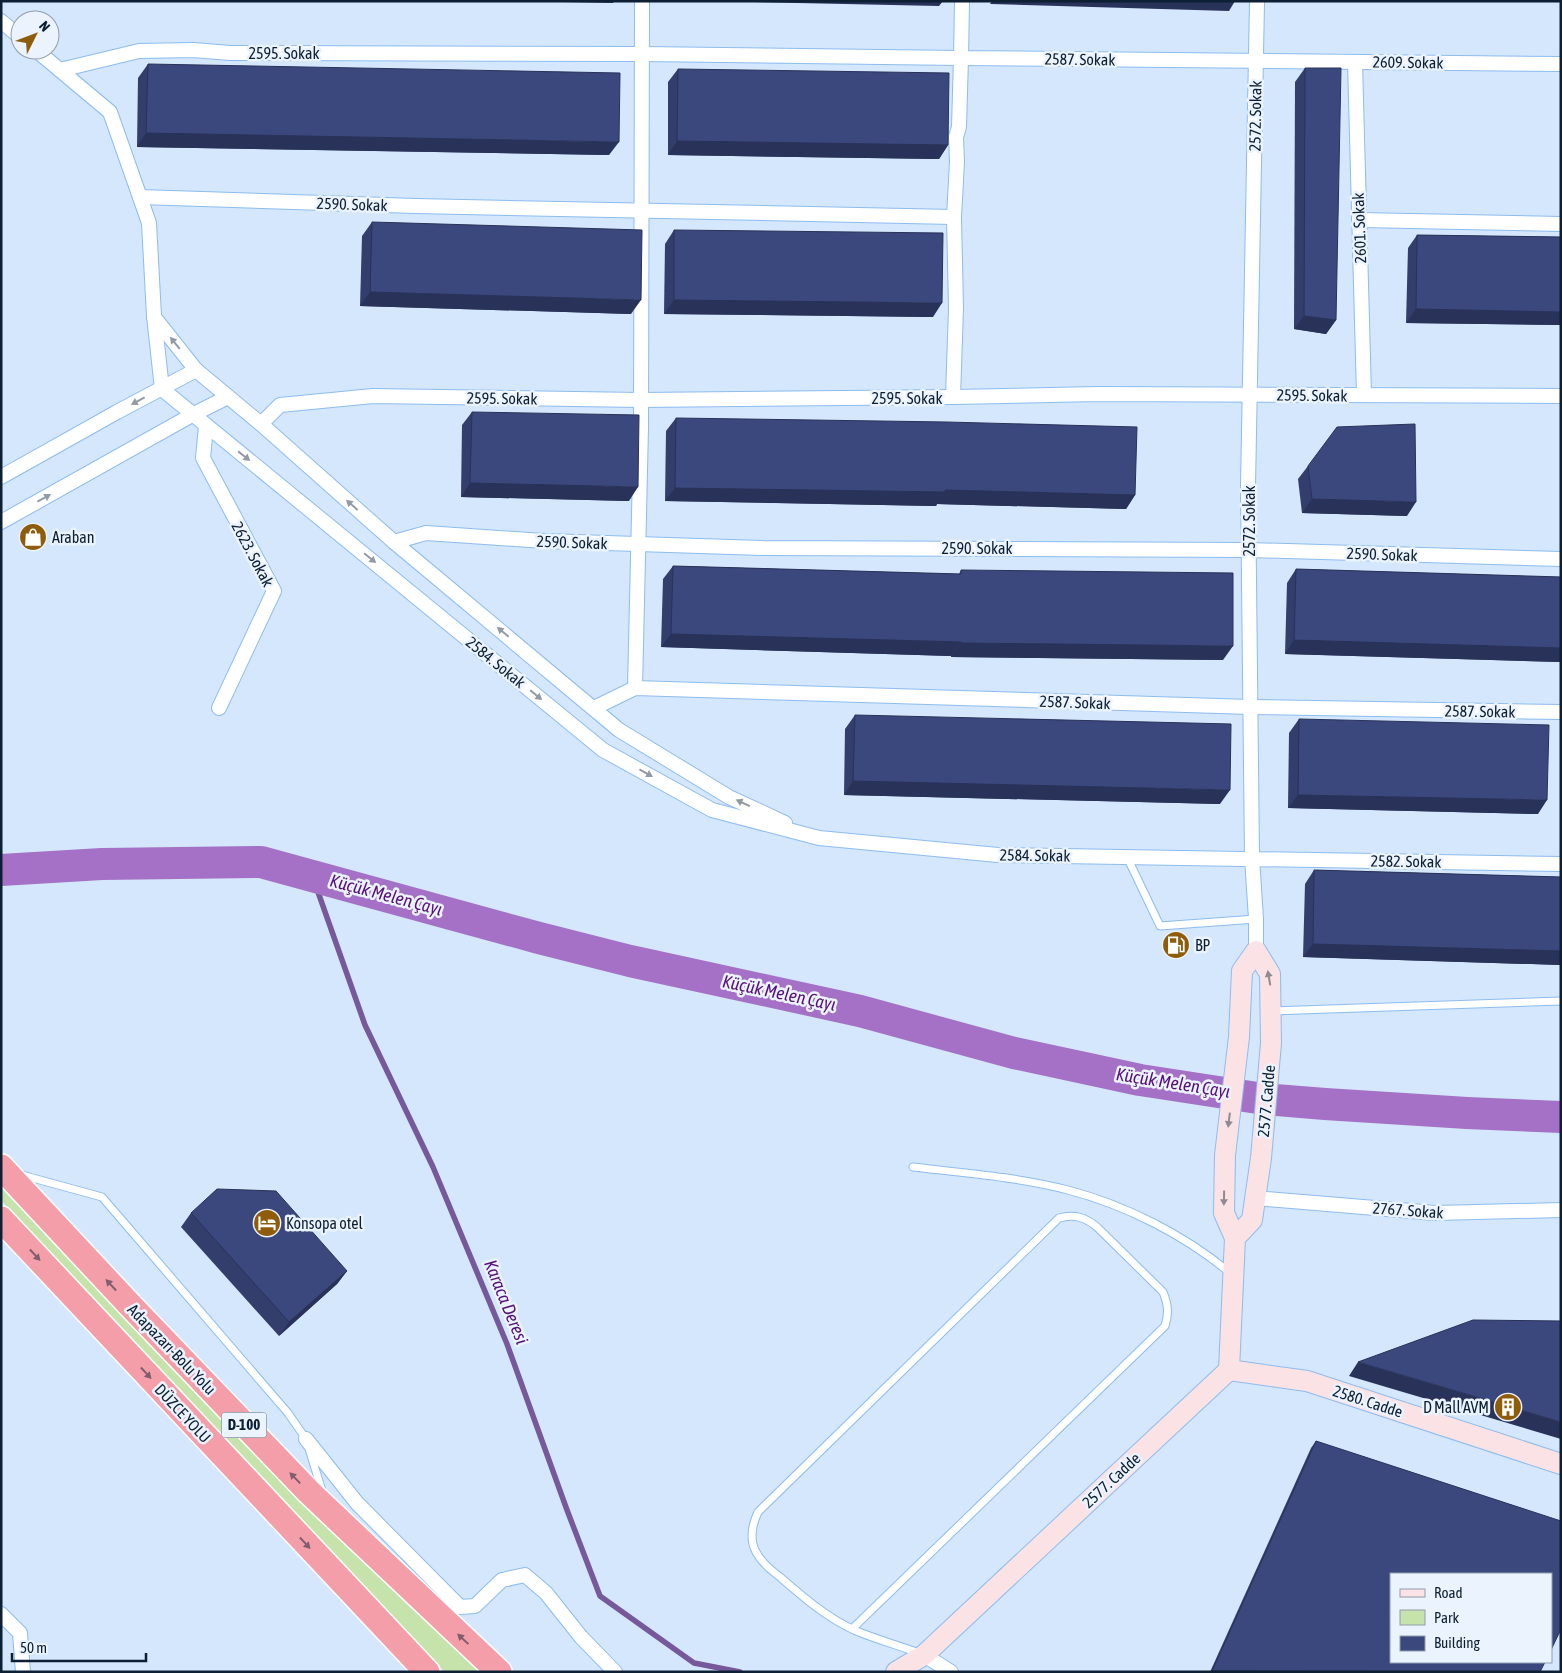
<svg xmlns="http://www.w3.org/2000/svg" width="1562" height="1673" viewBox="0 0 1562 1673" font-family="'Asap Condensed',sans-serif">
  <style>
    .green { fill: #c5e3aa }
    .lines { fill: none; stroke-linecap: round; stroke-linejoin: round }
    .stream { stroke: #77589a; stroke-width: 5.5 }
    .river { stroke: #a571c7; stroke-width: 32 }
    .lane-casing { stroke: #8dbcef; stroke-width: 9 }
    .street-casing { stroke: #8dbcef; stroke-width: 16 }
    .secondary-casing { stroke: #8dbcef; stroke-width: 22 }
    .highway-casing { stroke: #fff; stroke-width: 28 }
    .lane { stroke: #fff; stroke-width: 7 }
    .street { stroke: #fff; stroke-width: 14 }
    .secondary { stroke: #fbe2e5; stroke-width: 20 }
    .highway { stroke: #f39ea9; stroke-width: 25 }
    .wall { fill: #333e6c }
    .shaded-wall { fill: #293258 }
    .building { fill: #3b487d; stroke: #293258 }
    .oneway { fill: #929aa3 }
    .oneway2 { fill: #908a94 }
    .oneway3 { fill: #805e6e }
    .labels { text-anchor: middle; stroke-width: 5; stroke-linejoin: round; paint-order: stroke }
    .shield { fill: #eaf3fe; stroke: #4f5f6f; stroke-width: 1 }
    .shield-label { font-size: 15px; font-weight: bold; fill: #0d1f32 }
    .street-label { font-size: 16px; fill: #0d1f32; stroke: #eaf3fe }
    .poi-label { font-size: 16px; fill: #0d1f32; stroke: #eaf3fe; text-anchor: start }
    .water-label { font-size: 18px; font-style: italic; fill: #58107b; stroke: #eaf3fe }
  </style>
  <rect width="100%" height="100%" fill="#d4e7fc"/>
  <path class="green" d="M1 1185C106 1296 209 1409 316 1517 370 1570 426 1621 482 1672H445L311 1529 230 1446 1 1200Z"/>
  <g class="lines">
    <polyline class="stream" points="312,875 365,1025 433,1167 507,1344 567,1510 600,1596 694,1663 740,1672"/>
    <polyline class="river" points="1,870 102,864 261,862 539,938 630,961 860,1011 1014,1053 1140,1080 1264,1099 1325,1104 1467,1113 1561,1117"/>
    <g class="lane-casing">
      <g id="lane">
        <polyline points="1127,857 1160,926 1256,919"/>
        <polyline points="1271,1011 1561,1001"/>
        <path d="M913 1167C965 1173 1017 1177 1068 1190 1125 1205 1183 1234 1229 1272"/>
        <polyline points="18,1174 102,1197 288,1413 306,1439 323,1494"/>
        <path d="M852 1629 1165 1326C1169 1313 1168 1304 1163 1292L1097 1227C1085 1217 1074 1214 1059 1218L758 1512C752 1525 749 1539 756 1552 762 1563 771 1570 780 1577 803 1597 826 1617 854 1630 875 1639 897 1645 919 1653"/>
      </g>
    </g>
    <g class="street-casing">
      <g id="street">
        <polyline points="962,1 961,58 1561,64"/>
        <polyline points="1,21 20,37"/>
        <polyline points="36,50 110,112 149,223 154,316 162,389 603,750 712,810 819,838 998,855 1561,864"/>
        <polyline points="1355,62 1364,395"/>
        <polyline points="60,70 139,51 193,50 230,53 642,54 961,58 959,127 956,137 957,162 954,217 956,308 953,397"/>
        <polyline points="140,197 416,206 954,217"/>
        <polyline points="1359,220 1561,224"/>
        <polyline points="154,317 196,370 261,424 394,542 619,730 729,797 785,823"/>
        <polyline points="261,424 280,405 373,396 641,400 953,397 1098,394 1561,396"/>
        <polyline points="206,426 203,458 274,591 219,708"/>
        <polyline points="1,477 117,412 196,370"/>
        <polyline points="1,522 192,415 228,397"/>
        <polyline points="394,542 426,533 544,541 762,548 1249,550 1561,559"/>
        <polyline points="635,688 641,428 642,1"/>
        <polyline points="594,708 635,688 1251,707 1561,712"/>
        <polyline points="1256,951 1256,919 1252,858 1248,487 1257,1"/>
        <polyline points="1255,1198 1435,1213 1561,1210"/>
        <polyline points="306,1439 357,1503 460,1607 475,1606 502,1580 525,1575 546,1593 581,1637 615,1672"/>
        <polyline points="1,1614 20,1633 23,1672"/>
        <polyline points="924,1655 951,1672"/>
      </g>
    </g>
    <g class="secondary-casing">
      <g id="secondary">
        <polyline points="1229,1370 1307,1381 1561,1464"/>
        <polyline points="896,1672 924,1655 1229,1370 1235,1238 1224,1213 1225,1155 1239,1037 1242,971 1256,951 1270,974 1271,1043 1261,1158 1252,1220 1235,1238"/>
      </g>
    </g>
    <g class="highway-casing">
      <g id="highway">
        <polyline points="1,1167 128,1303 309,1492 499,1672"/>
        <polyline points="1,1219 427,1672"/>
      </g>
    </g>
    <use href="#lane" class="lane"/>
    <use href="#street" class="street"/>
    <use href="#secondary" class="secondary"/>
    <use href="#highway" class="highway"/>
  </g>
  <g class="wall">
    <polygon points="148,64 609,155 137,147 138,78"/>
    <polygon points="1305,68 1336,320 1326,334 1294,329 1295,82"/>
    <polygon points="678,69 948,145 939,159 668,155 668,82"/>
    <polygon points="372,222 631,314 360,306 362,236"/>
    <polygon points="674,230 933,317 664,314 665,244"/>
    <polygon points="1417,235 1561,237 1561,325 1406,323 1408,248"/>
    <polygon points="472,412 629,501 461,497 462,425"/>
    <polygon points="676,418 1135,495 1126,509 937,504 936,506 665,501 666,431"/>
    <polygon points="1308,466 1407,516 1302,513 1298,479"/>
    <polygon points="673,566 959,574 961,570 1223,660 951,657 951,656 661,647 663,579"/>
    <polygon points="1296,569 1561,577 1561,662 1285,654 1287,583"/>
    <polygon points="855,715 1220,804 844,795 845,729"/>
    <polygon points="1299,719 1538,814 1288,808 1289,733"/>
    <polygon points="1314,870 1561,877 1561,965 1303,957 1305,884"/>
    <polygon points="191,1213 347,1271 337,1284 279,1336 181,1227"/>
    <polygon points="1316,1441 1540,1672 1210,1672 1311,1448"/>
  </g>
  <g class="shaded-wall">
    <polygon points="514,1 614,1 613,3"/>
    <polygon points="707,1 943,1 939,6"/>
    <polygon points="992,1 1235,1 1229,11 990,4"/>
    <polygon points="146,133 619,142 609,155 137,147"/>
    <polygon points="677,141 948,145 939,159 668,155"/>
    <polygon points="370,292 641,300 631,314 360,306"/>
    <polygon points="674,300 942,303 933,317 664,314"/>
    <polygon points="1416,309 1561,312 1561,325 1406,323"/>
    <polygon points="1304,316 1336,320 1326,334 1294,329"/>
    <polygon points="470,483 638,487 629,501 461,497"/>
    <polygon points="675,488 945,490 1135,495 1126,509 937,504 936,506 665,501"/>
    <polygon points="1312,499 1416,502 1407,516 1302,513"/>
    <polygon points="671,634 961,642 951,656 661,647"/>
    <polygon points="1294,640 1561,648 1561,662 1285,654"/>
    <polygon points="961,643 1233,646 1223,660 951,657"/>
    <polygon points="853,781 1230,790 1220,804 844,795"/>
    <polygon points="1298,795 1547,800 1538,814 1288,808"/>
    <polygon points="1313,944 1561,951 1561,965 1303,957"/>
    <polygon points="347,1271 337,1284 279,1336 289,1322"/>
    <polygon points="1358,1362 1561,1422 1561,1439 1349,1376"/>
  </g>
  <g class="building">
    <polygon points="148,64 620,73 619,142 146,133"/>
    <polygon points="1305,68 1341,68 1336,320 1304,316"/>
    <polygon points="678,69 949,73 948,145 677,141"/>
    <polygon points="372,222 642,230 641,300 370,292"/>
    <polygon points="674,230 943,233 942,303 674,300"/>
    <polygon points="1417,235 1561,237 1561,312 1416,309"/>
    <polygon points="472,412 639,415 638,487 470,483"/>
    <polygon points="676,418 946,422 1137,427 1135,495 945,490 945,492 675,488"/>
    <polygon points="1415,424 1416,502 1312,499 1308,466 1337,427"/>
    <polygon points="673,566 961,574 961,570 1233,573 1233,646 961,643 961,642 671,634"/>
    <polygon points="1296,569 1561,577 1561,648 1294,640"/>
    <polygon points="855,715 1231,724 1230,790 853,781"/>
    <polygon points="1299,719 1549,725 1547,800 1298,795"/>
    <polygon points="1314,870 1561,877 1561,951 1313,944"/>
    <polygon points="217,1189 276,1191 347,1271 289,1322 191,1213"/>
    <polygon points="1473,1320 1561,1321 1561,1422 1358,1362"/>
    <polygon points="1316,1441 1561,1521 1561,1629 1551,1650 1551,1574 1391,1574 1391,1662 1545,1662 1540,1672 1212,1671"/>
  </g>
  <defs><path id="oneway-solid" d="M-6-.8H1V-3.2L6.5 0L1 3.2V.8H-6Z" transform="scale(1.25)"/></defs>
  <g class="oneway">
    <use href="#oneway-solid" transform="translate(175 343) rotate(-129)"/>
    <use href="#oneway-solid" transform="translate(138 401) rotate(152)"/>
    <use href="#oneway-solid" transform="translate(244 456) rotate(38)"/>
    <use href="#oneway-solid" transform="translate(44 498) rotate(-29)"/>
    <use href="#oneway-solid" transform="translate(352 505) rotate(-139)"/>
    <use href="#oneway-solid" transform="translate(370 558) rotate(39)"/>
    <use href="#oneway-solid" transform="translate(503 632) rotate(-140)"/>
    <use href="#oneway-solid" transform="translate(536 695) rotate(39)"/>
    <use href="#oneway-solid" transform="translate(646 773) rotate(29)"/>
    <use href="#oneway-solid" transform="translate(743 803) rotate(-155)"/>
  </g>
  <g class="oneway2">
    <use href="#oneway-solid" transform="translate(1269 978) rotate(-100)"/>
    <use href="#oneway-solid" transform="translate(1229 1120) rotate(97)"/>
    <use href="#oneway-solid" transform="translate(1224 1198) rotate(91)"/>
  </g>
  <g class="oneway3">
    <use href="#oneway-solid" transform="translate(35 1255) rotate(47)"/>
    <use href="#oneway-solid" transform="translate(111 1285) rotate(-133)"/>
    <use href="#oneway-solid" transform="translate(146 1373) rotate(47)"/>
    <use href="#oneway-solid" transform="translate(295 1478) rotate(-134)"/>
    <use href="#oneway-solid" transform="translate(305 1543) rotate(47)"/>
    <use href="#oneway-solid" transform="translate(463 1639) rotate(-137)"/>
  </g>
  <defs>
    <g id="shop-disc" transform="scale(1.4375)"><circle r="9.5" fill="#8f5c0a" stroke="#eaf3fe"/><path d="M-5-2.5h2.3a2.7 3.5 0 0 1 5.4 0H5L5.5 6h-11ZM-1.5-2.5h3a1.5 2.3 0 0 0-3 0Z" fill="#fff"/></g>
    <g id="fuel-disc" transform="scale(1.4375)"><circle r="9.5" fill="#8f5c0a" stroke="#eaf3fe"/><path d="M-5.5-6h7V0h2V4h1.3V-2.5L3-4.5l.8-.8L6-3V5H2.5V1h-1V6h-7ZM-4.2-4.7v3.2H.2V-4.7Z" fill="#fff"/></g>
    <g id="hotel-disc" transform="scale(1.4375)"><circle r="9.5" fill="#8f5c0a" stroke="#eaf3fe"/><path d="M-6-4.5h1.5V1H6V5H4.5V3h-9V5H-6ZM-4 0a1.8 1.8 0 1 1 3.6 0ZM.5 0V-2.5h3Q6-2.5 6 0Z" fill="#fff"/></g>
    <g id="building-disc" transform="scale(1.4375)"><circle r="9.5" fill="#8f5c0a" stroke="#eaf3fe"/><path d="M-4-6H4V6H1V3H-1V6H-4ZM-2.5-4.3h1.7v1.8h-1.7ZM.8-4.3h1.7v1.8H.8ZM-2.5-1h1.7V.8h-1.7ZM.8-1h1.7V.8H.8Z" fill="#fff"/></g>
  </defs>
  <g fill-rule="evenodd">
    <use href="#shop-disc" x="33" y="537"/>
    <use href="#fuel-disc" x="1176" y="945"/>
    <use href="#hotel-disc" x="267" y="1223"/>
    <use href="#building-disc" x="1508" y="1407"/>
  </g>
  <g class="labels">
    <rect class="shield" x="221.5" y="1412.5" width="45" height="25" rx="4"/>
    <g class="shield-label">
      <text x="244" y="1430">D-100</text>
    </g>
    <g class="street-label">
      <text x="284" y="59">2595. Sokak</text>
      <text transform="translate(1080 59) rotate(1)" y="6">2587. Sokak</text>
      <text transform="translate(1408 62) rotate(1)" y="6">2609. Sokak</text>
      <text transform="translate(1255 116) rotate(-89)" y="6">2572. Sokak</text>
      <text transform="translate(352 204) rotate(2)" y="6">2590. Sokak</text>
      <text transform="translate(1359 228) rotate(-92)" y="6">2601. Sokak</text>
      <text transform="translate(1312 395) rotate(1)" y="6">2595. Sokak</text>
      <text transform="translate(502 398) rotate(1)" y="6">2595. Sokak</text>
      <text x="907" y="404">2595. Sokak</text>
      <text transform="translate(1249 521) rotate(-90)" y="6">2572. Sokak</text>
      <text transform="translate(572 542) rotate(2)" y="6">2590. Sokak</text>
      <text x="977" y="554">2590. Sokak</text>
      <text transform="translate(253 554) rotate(62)" y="6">2623. Sokak</text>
      <text transform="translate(1382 554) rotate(2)" y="6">2590. Sokak</text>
      <text transform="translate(496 662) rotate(39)" y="6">2584. Sokak</text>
      <text transform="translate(1075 702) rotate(2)" y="6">2587. Sokak</text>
      <text transform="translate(1480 711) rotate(1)" y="6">2587. Sokak</text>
      <text transform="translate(1035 855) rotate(1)" y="6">2584. Sokak</text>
      <text transform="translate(1406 861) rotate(1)" y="6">2582. Sokak</text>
      <text transform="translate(1266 1101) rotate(-85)" y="6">2577. Cadde</text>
      <text transform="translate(1408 1210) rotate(4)" y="6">2767. Sokak</text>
      <text transform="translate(172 1349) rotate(46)" y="6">Adapazarı-Bolu Yolu</text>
      <text transform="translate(1368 1401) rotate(18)" y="6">2580. Cadde</text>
      <text transform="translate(183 1413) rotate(47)" y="6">DÜZCE YOLU</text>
      <text transform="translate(1111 1480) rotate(-43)" y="6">2577. Cadde</text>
    </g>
    <g class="poi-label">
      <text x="52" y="543">Araban</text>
      <text x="1195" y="951">BP</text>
      <text x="286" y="1229">Konsopa otel</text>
      <text x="1489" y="1413" text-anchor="end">D Mall AVM</text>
    </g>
    <g class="water-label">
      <text transform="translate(386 895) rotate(15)" y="6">Küçük Melen Çayı</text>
      <text transform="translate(779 993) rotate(12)" y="6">Küçük Melen Çayı</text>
      <text transform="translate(1173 1083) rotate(9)" y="6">Küçük Melen Çayı</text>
      <text transform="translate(506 1302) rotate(68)" y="6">Karaca Deresi</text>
    </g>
  </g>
  <rect width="1562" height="1673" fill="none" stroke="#0d1f32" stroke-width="5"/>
  <rect x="1390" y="1573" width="162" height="90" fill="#eaf3fe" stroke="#929eac"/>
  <rect x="1400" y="1589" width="25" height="8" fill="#fbe2e5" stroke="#929eac"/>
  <text x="1434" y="1598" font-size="15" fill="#0d1f32">Road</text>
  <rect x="1400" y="1610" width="25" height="15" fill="#c5e3aa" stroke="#929eac"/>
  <text x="1434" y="1623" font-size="15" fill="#0d1f32">Park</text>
  <rect x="1400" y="1636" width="25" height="15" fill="#3b487d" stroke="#929eac"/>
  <text x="1434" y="1648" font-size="15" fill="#0d1f32">Building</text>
  <g transform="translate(35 35) rotate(48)"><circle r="24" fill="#eaf3fe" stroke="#929eac"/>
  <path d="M0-4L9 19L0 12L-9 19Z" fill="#8f5c0a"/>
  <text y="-8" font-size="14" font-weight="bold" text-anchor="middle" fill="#0d1f32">N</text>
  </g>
  <path d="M12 1653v8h134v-8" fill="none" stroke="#0d1f32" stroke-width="2.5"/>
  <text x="20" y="1653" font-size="15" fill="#0d1f32" stroke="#eaf3fe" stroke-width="4" paint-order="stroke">50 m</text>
</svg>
